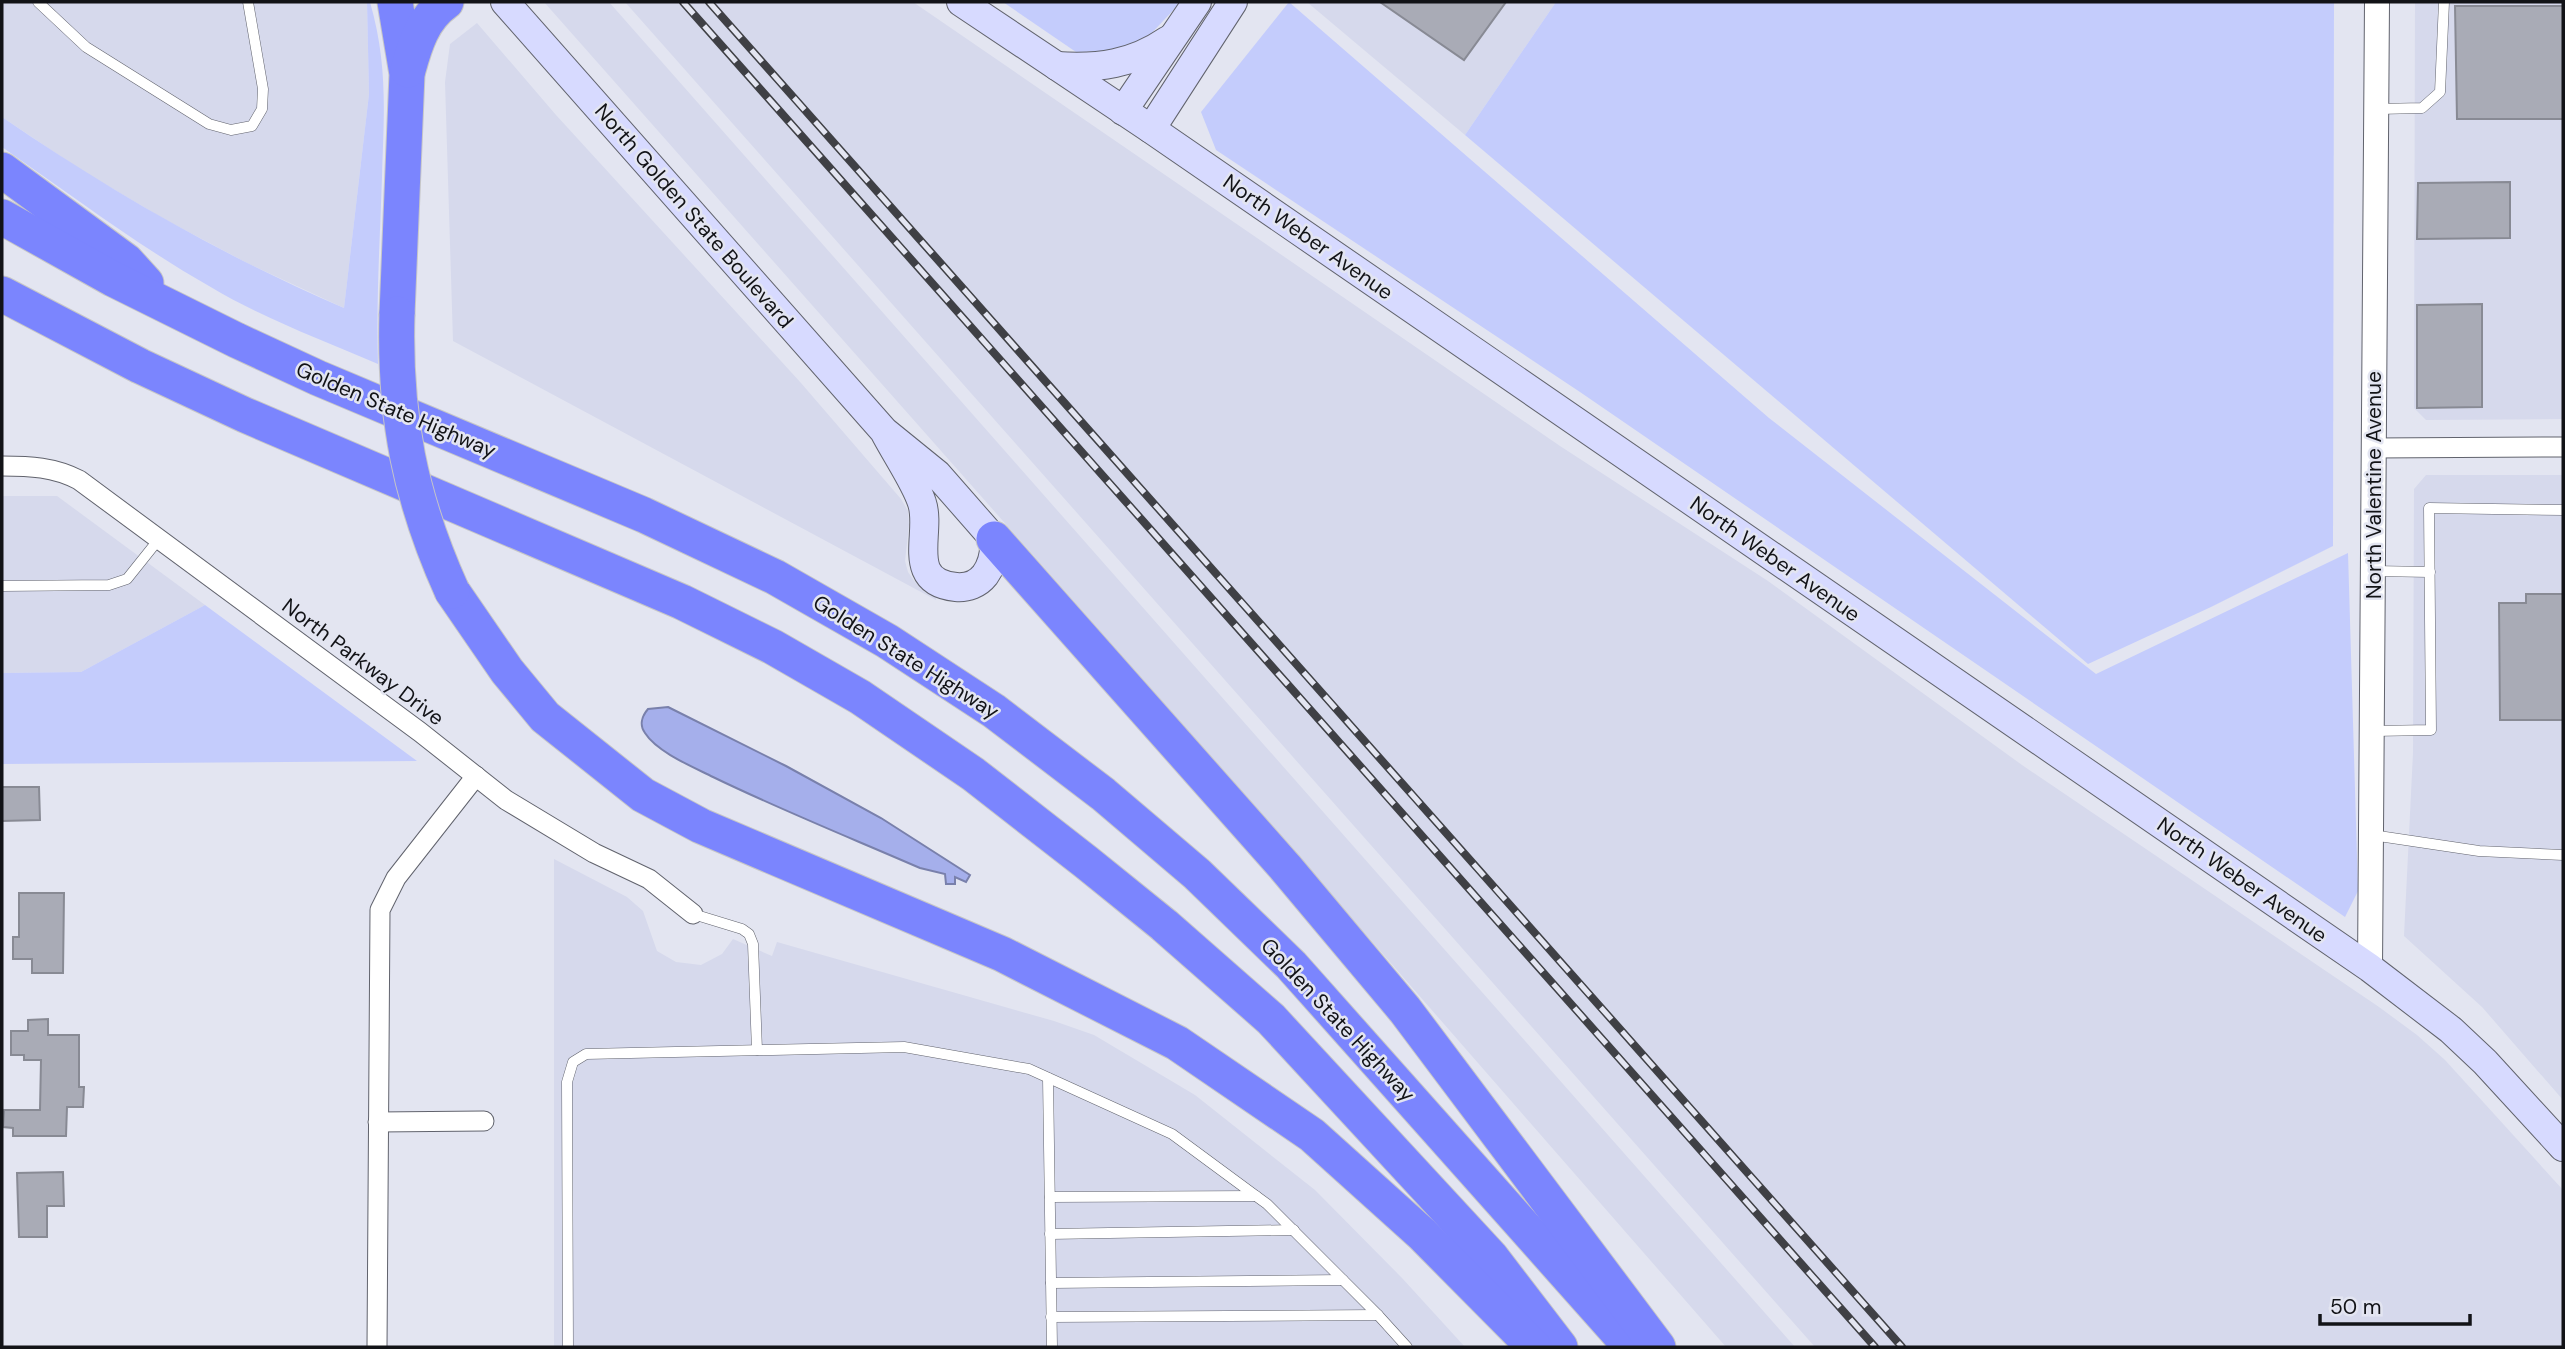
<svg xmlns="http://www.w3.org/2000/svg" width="2565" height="1349" viewBox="0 0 2565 1349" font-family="'DM Sans',sans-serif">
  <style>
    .built { fill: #d6d9ec }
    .green { fill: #c4ccfc }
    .water { fill: #a5afeb; stroke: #7980ab; stroke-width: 2 }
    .building { fill: #a9abb6; stroke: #888a94; stroke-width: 2 }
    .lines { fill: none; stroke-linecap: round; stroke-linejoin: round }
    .service-casing { stroke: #61636d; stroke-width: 11 }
    .minor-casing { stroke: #61636d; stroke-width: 21 }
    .tertiary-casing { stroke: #61636d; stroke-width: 26 }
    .secondary-casing { stroke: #61636d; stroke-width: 30 }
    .motorway-casing { stroke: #c6c6c7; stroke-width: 37 }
    .service { stroke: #fff; stroke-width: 10 }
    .minor { stroke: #fff; stroke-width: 19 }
    .tertiary { stroke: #fff; stroke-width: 24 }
    .secondary { stroke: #d7daff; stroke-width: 28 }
    .motorway { stroke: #7b85fe; stroke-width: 35 }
    .rail-casing { stroke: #3f4045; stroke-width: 8 }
    .rail { stroke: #e3e5f1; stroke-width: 5; stroke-dasharray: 16; stroke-linecap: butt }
    .motorway-bridge-casing { stroke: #c6c6c7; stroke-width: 37; stroke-linecap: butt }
    .motorway-bridge { stroke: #7b85fe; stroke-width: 35 }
    .labels { text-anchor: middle; stroke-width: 5; stroke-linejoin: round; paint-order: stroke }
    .street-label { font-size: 21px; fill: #121317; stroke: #e3e5f1 }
  </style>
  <rect width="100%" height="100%" fill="#e3e5f1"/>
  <g class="built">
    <polygon points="2,2 367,2 369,94 344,308 249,264 164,219 81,170 2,117"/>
    <polygon points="544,2 609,2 1795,1347 1726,1347 1141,677"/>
    <polygon points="625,2 913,2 1560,446 1768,581 2022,765 2379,1007 2417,1035 2445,1060 2563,1190 2563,1347 1815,1347"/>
    <polygon points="1307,2 1556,2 1465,135"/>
    <polygon points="2415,2 2563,2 2563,419 2426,420 2414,408"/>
    <polygon points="477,23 556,115 801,383 901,499 908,511 909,525 905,561 908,572 915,582 937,597 936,600 453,341 445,82 450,44"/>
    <polygon points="2426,475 2563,475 2563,1100 2482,1007 2404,936 2413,753 2414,489"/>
    <polygon points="2,496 57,496 205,605 81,672 2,673"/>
    <polygon points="554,859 627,897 643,911 657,951 676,962 701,965 722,954 733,939 772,956 777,942 1054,1021 1094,1035 1195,1095 1315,1190 1402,1278 1465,1347 554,1347"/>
  </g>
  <g class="green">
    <path d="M367 2H370C388 65 384 112 382 177 380 239 376 301 378 364 322 340 262 318 209 286 137 245 70 194 2 147V117C110 191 223 256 344 308L369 94Z"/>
    <polygon points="1003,2 1181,2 1147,38 1117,51 1076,52"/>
    <polygon points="1289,2 1769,418 2096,674 2348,553 2358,891 2345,917 1580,392 1216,150 1201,112"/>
    <polygon points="1556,2 2334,2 2333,546 2211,607 2088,664 1465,135"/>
    <polygon points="205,605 417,761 2,764 2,673 81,672"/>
  </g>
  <path class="water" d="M668 707 786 766 881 818 970 875 966 882 955 877V884H946L945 874 920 868C851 838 781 810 713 777 693 767 657 752 645 733 639 725 642 716 648 709Z"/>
  <g class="building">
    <polygon points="1380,2 1506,2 1464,60"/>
    <polygon points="2455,6 2563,6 2563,119 2457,119"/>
    <polygon points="2510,182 2510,238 2417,239 2418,183"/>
    <polygon points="2482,304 2482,407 2417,408 2417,305"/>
    <polygon points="2526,594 2563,594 2563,720 2500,720 2499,603 2526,603"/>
    <polygon points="2,787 39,787 40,820 2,821"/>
    <polygon points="19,893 64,893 63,973 32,973 32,959 13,959 13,937 19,937"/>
    <polygon points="48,1019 48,1035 79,1035 79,1087 84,1087 83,1107 67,1107 66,1136 13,1136 13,1128 3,1127 4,1110 40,1110 41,1060 24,1060 24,1055 11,1055 11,1031 28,1031 28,1020"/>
    <polygon points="63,1172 64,1206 47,1206 47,1237 19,1237 17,1173"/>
  </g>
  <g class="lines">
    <g class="service-casing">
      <g id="service">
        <polyline points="38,2 86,47 209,124 231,130 252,126 262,109 263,89 248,2"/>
        <polyline points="2378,109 2422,108 2440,92 2444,2"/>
        <polyline points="2374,571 2430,572"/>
        <polyline points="2,586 109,585 127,579 159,539"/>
        <polyline points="2373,731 2431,730 2429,508 2563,510"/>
        <polyline points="2372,835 2479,851 2563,855"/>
        <polyline points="693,914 742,929 749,934 753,944 757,1050"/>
        <polyline points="1048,1078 1052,1347"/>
        <polyline points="1050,1197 1256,1196"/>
        <polyline points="1050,1234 1294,1230"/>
        <polyline points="1051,1283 1343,1280"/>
        <polyline points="1051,1317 1378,1315"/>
        <polyline points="568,1347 567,1082 573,1062 586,1054 904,1047 1029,1069 1172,1134 1256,1196 1267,1204 1378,1315 1407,1347"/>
      </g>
    </g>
    <g class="minor-casing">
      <g id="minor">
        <polyline points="2374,448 2563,447"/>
        <path d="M2 466C30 466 54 467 79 480L420 732 506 800 594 853 649 879 693 914"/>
        <polyline points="378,1122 484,1121"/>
        <polyline points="377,1347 380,910 396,878 476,776"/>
      </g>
    </g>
    <g class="tertiary-casing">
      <polyline id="tertiary" points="2370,968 2377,2"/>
    </g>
    <g class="secondary-casing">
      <g id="secondary">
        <path d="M505 2 884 431 937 474 994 539C995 552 993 564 985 575 978 584 967 588 956 587 904 582 932 533 922 503 916 483 894 451 884 431"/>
        <polyline points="961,2 1151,129 2370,968 2451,1030 2485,1062 2563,1147"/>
        <path d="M1057 66C1098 69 1133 64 1168 40"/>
        <polyline points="1123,111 1197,2"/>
        <polyline points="1151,129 1233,2"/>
      </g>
    </g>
    <g class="motorway-casing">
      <g id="motorway">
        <polyline points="395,2 407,74 397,314"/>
        <path d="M408 70C415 44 423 18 446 2"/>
        <polyline points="2,170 126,261 146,283"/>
        <polyline points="2,217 113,279 236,340 318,378 644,515 775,577 887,641 994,711 1103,794 1197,874 1291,965 1631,1347"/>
        <polyline points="2,294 140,366 245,415 682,602 773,647 860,697 973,774 1086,862 1164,925 1271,1019 1491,1257 1560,1347"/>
        <polyline points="994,539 1285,867 1405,1010 1658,1347"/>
        <polyline points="452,591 507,671 545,717 643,795 701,826 1002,954 1177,1043 1312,1135 1422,1234 1534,1347"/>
      </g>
    </g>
    <use href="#service" class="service"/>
    <use href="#minor" class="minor"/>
    <use href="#tertiary" class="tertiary"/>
    <use href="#secondary" class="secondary"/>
    <use href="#motorway" class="motorway"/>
    <g class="rail-casing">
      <g id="rail">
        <polyline points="683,2 1875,1347"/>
        <polyline points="709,2 1902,1347"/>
      </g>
    </g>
    <use href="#rail" class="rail"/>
    <g class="motorway-bridge-casing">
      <path id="motorway-bridge" d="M397 314C394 417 410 498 452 591"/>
    </g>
    <use href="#motorway-bridge" class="motorway-bridge"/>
  </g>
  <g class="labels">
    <g class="street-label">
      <text transform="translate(694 216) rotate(49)" y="7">North Golden State Boulevard</text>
      <text transform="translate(1308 237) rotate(35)" y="7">North Weber Avenue</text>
      <text transform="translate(396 410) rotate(23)" y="7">Golden State Highway</text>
      <text transform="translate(2374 485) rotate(-90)" y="7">North Valentine Avenue</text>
      <text transform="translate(1775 559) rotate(35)" y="7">North Weber Avenue</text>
      <text transform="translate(906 657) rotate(32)" y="7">Golden State Highway</text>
      <text transform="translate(363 662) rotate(37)" y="7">North Parkway Drive</text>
      <text transform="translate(2242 880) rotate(35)" y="7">North Weber Avenue</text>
      <text transform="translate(1338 1020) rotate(47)" y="7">Golden State Highway</text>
    </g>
  </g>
  <rect width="2565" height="1349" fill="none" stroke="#121317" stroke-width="7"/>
  <path d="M2320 1314v10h150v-10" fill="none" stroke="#121317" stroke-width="3.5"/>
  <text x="2330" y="1314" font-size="21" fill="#121317" stroke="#e3e5f1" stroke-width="5" paint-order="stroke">50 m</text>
</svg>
